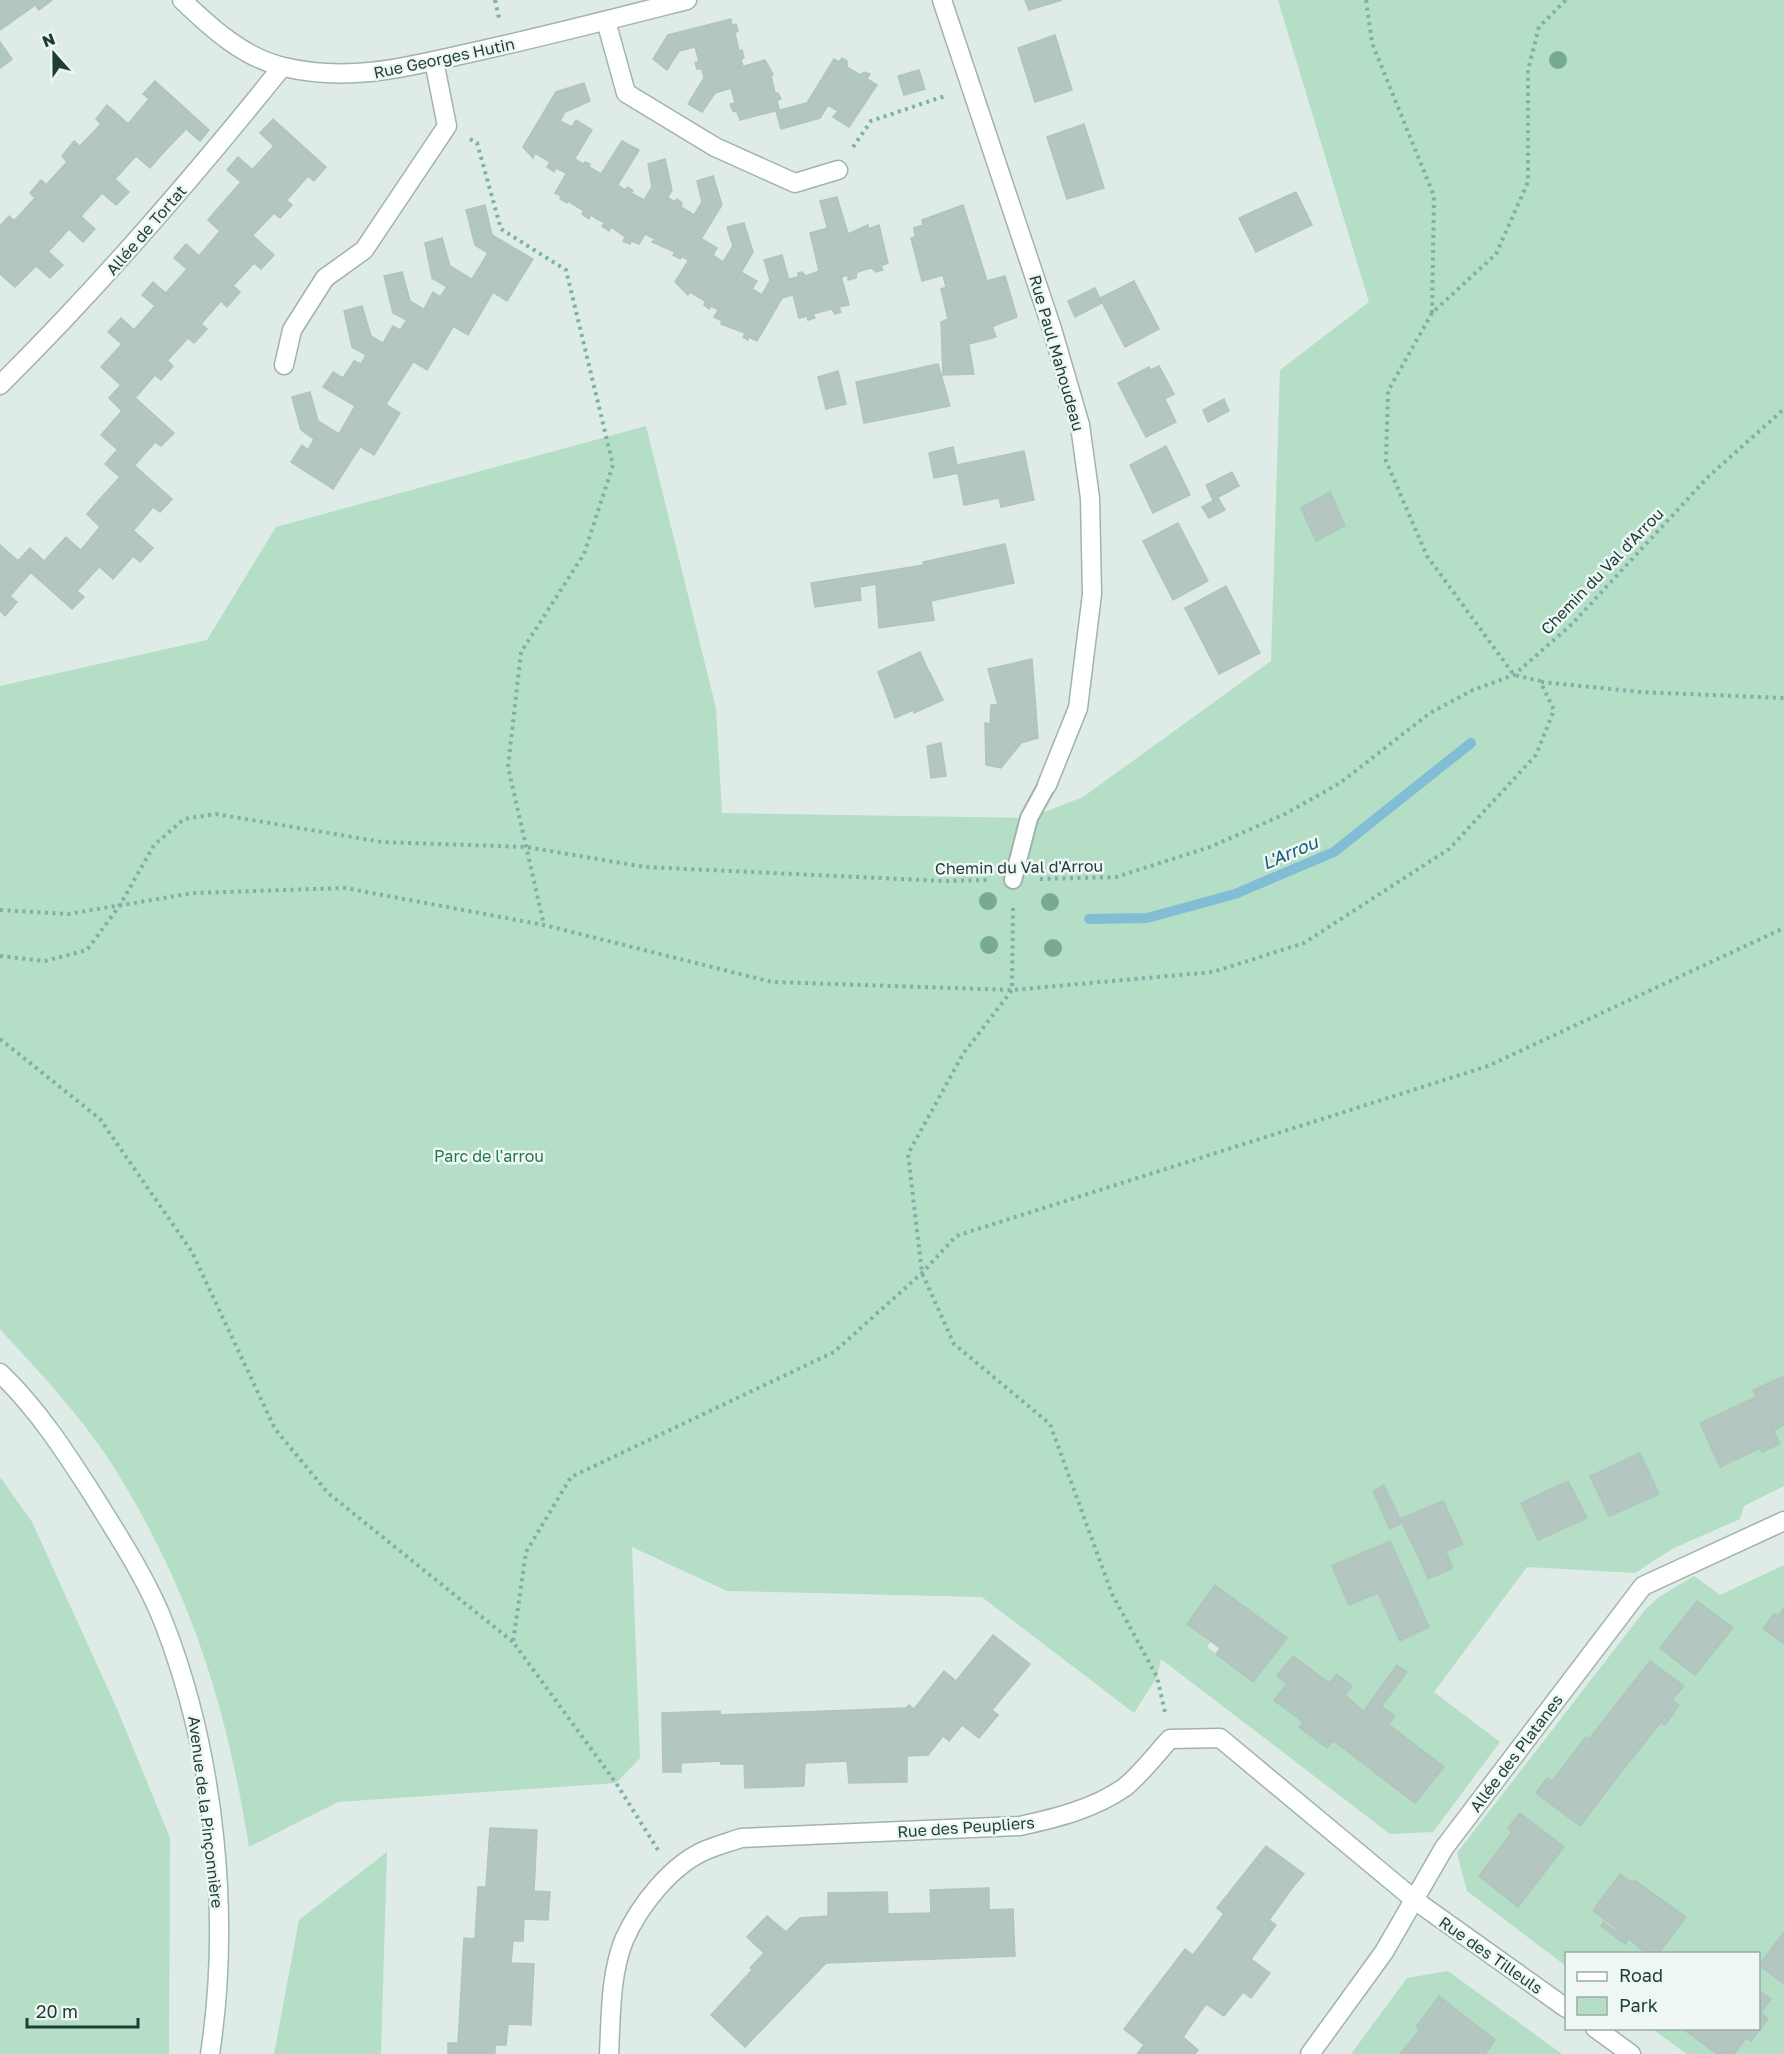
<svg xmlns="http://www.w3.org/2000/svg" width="1784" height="2054" viewBox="0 0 1784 2054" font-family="'Golos Text',sans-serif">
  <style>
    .green { fill: #b4dec5; fill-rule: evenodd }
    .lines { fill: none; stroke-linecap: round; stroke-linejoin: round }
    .stream { stroke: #81bdd5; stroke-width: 10 }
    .building { fill: #b3c6c0; stroke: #b0c5bf; stroke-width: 1.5 }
    .service-casing { stroke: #a1b3af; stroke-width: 20 }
    .minor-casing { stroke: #a1b3af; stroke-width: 21 }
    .secondary-casing { stroke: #9cb8b1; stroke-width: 21 }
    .path { stroke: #7cb1a8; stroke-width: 4; stroke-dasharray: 3 4.5; stroke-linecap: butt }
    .service { stroke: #fff; stroke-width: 16 }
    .minor { stroke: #fff; stroke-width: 18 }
    .secondary { stroke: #fff; stroke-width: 18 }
    .tree { fill: #78aa93 }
    .labels { text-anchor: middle; stroke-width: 5; stroke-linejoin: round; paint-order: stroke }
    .street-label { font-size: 16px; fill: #1e3c38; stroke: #eef7f4 }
    .park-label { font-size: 16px; fill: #25754f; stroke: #eef7f4 }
    .water-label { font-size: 18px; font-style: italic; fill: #145c7c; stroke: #eef7f4 }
  </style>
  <rect width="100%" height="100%" fill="#deebe7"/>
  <g class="green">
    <path d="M1278 0H1784V1376L1754 1390 1756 1397 1700 1423 1720 1467 1760 1448 1762 1452 1779 1445 1773 1431 1784 1425V1486L1744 1506 1740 1519 1672 1549 1635 1573 1527 1567 1434 1692 1500 1742 1433 1832 1390 1834 1161 1659 1157 1677 1134 1713 982 1597 727 1591 632 1547 640 1758 616 1783 338 1802 249 1847C227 1709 193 1598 120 1477 87 1422 42 1375 0 1329V686L207 640 276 527 646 426 716 708 722 813 1029 818 1083 797 1271 661 1280 370 1369 302ZM1639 1453 1658 1494 1609 1516 1590 1476ZM1568 1481 1586 1518 1538 1540 1521 1503ZM1384 1485 1401 1519 1443 1501 1463 1543 1446 1552 1453 1568 1428 1578 1402 1523 1373 1491ZM1390 1541 1429 1627 1400 1640 1378 1593 1333 1566ZM1215 1585 1253 1681 1207 1647 1210 1642 1187 1624ZM1293 1656 1329 1683 1337 1674 1352 1686 1345 1695 1363 1712 1397 1666 1407 1672 1381 1706 1394 1716 1388 1724 1443 1767 1415 1803 1333 1741 1327 1748 1299 1727 1303 1722 1275 1700 1287 1684 1278 1676Z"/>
    <polygon points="0,1477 32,1522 118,1711 170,1838 169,2054 0,2054"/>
    <path d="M1784 1565V1608L1778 1616 1774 1614 1784 1644V1932L1759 1965 1784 1984V2054H1734L1746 2038 1751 2041 1768 2019 1761 2012 1771 1999 1759 1990 1758 1954 1658 1953 1634 1881 1633 1883 1620 1874 1593 1910 1606 1920 1601 1927 1624 1943 1628 1940 1647 1953 1566 1954V1966L1467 1891 1457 1853 1645 1610 1659 1597 1694 1576 1720 1595ZM1732 1628 1695 1675 1661 1649V1648ZM1650 1661 1684 1686 1672 1700 1679 1706 1665 1724 1660 1722 1580 1826 1536 1793 1547 1779 1552 1781 1586 1737 1589 1739ZM1520 1813 1564 1847 1518 1907 1479 1876 1512 1832 1508 1828Z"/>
    <polygon points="387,1852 381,2054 274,2054 299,1920"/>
    <polygon points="1448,1971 1562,2054 1485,2054 1495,2040 1439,1996 1416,2026 1421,2031 1400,2054 1351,2054 1407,1978"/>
    <polygon points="1652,2029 1688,2029 1686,2031 1717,2054 1687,2054"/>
  </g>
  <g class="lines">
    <polyline class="stream" points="1089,919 1147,918 1235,894 1334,852 1471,743"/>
  </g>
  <g class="building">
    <polygon points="0,0 31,0 35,5 0,30"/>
    <polygon points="31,0 52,0 39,10"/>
    <polygon points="1025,0 1062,0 1029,10"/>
    <polygon points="731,19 732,26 736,24 738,31 735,33 739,51 742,50 744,58 741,59 743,67 704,78 702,69 697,69 695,63 699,61 695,47 679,51 667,70 653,59 668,35"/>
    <polygon points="1055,35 1072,90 1035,102 1018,48"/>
    <polygon points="0,42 12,59 0,68"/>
    <polygon points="842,58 847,61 847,67 860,75 864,72 870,74 867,79 877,85 849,127 833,117 838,111 828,105 820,118 781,129 776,111 807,103 834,59 839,62"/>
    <polygon points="765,60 773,74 771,76 775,93 778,93 781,99 777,100 779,110 740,120 737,112 733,111 730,104 735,103 731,88 715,93 702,112 688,104 704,78"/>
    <polygon points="919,70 925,89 904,95 898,76"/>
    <polygon points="155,81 209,130 200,141 186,129 162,154 128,124 149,99 143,94"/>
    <polygon points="584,83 590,101 565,112 560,121 572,127 576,120 592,130 566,173 556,168 554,172 547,167 550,162 535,153 533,158 523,147 556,92"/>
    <polygon points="107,105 162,154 150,168 136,156 115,179 79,147 101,124 96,119"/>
    <polygon points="273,119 326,167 314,181 308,176 286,201 252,170 274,146 260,133"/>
    <polygon points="1084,124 1104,188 1067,199 1047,137"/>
    <polygon points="74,141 129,192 116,205 102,193 81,216 47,184 67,162 62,156"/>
    <polygon points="622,141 639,150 597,219 591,215 589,219 582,214 584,211 568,201 567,203 560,199 561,196 555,193 575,159 583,164 585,162 590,164 589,167 601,174"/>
    <polygon points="238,157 292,205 280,218 274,213 253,235 220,206 241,182 227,170"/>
    <polygon points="665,159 672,190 639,244 631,241 630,244 623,241 625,237 611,227 609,231 602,226 605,223 597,219 618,185 625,190 628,187 633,191 631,193 644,200 652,187 648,164"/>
    <polygon points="713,176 722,205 688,260 681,256 680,259 673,255 675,252 652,242 655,239 645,234 667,197 675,202 677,199 682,203 681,207 694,215 702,202 697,181"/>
    <polygon points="41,180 95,229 83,242 69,229 48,252 14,221 35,198 30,193"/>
    <polygon points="1296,192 1312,225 1256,252 1239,218"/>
    <polygon points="837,197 848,234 868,225 868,229 879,225 888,263 881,266 883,270 876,272 871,268 857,272 856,278 848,280 848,275 841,277 820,201"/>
    <polygon points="485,205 492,235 533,259 507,301 472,279 488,253 475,245 466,210"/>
    <polygon points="963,205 987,281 1005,276 1017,317 967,336 974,374 943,375 941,322 948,319 941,289 946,287 943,275 922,281 911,238 915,237 914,228 923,225 922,220"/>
    <polygon points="220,206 274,255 261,269 254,263 233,286 199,256 220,231 208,220"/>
    <polygon points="9,216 63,265 50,278 36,266 15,287 0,274 0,226"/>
    <polygon points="744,223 753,252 719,310 711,306 709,309 704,305 705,301 690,292 688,295 675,282 702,239 717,248 713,255 723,262 733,246 727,227"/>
    <polygon points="828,228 849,305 839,307 841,312 835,314 832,309 813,314 815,318 808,320 807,316 799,318 789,279 798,277 798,273 802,272 806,276 819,271 810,233"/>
    <polygon points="442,238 450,266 493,292 468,335 424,309 433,292 440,297 447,287 432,278 425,243"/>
    <polygon points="186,244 240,292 227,307 221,301 201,324 166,293 187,269 174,258"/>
    <polygon points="782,255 793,295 782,298 757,341 749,337 748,340 743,337 745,333 721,324 722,321 714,317 741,272 757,281 752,289 762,295 770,280 764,260"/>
    <polygon points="402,272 410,301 453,327 427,370 383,343 393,326 400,330 407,320 393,313 384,276"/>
    <polygon points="1134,281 1159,329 1125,347 1100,298"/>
    <polygon points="153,282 207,329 194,343 188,338 167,361 134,330 155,306 142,295"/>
    <polygon points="1095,288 1102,303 1075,317 1068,301"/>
    <polygon points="362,306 371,336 413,362 386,404 343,378 354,361 361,364 366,355 352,347 344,311"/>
    <polygon points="121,318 173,366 161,380 155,375 135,398 101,367 122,344 108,332"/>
    <polygon points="992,326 996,337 969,344 967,336"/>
    <polygon points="938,364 950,406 864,423 856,382"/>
    <polygon points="1159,366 1174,394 1165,399 1150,370"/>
    <polygon points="1149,367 1176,422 1146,437 1118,383"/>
    <polygon points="838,371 846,404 826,409 818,377"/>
    <polygon points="333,372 400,413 374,455 339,434 355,406 323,387"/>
    <polygon points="121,385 174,433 161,446 155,442 135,465 101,435 122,411 109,398"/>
    <polygon points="310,392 318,421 360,447 333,489 291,462 302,445 308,450 314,439 301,430 292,397"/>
    <polygon points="1224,399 1229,411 1208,422 1203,410"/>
    <polygon points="1166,446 1190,495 1153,513 1130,465"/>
    <polygon points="953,447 957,465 1024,451 1034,500 1001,507 999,498 964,505 958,473 934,478 929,453"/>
    <polygon points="117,450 172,499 160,512 153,507 133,531 99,500 120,477 105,464"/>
    <polygon points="1232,472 1239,486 1213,500 1206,485"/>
    <polygon points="1330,492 1345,526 1316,541 1301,508"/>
    <polygon points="1218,498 1225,510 1209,518 1202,507"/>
    <polygon points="99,500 153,548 140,562 133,556 113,579 81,550 100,527 87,514"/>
    <polygon points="1178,523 1208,581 1173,600 1143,541"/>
    <polygon points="66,537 99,567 77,591 84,597 72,609 18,561 30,548 44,561"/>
    <polygon points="1005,544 1014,583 931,601 934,620 879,628 876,584 860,587 861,600 815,607 811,583 924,565 923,562"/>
    <polygon points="0,545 31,572 10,596 17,602 5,616 0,611"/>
    <polygon points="1226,586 1260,653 1219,674 1185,608"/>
    <polygon points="920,652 930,674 886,693 878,672"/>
    <polygon points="1032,659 1038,738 1021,743 1001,768 986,765 985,723 990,724 991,705 998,705 988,669"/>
    <polygon points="930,673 943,700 914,713 904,686"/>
    <polygon points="904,686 913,710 895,718 886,693"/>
    <polygon points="941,743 946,776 931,778 927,746"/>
    <polygon points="1784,1376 1784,1425 1773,1431 1753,1390"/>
    <polygon points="1756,1397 1780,1444 1762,1452 1760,1448 1720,1467 1700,1423"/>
    <polygon points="1640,1453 1659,1494 1609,1516 1590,1476"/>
    <polygon points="1568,1481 1587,1518 1538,1540 1521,1503"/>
    <polygon points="1384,1485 1402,1523 1390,1529 1373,1491"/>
    <polygon points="1443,1501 1463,1544 1421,1562 1400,1519"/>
    <polygon points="1390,1541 1429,1627 1400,1641 1378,1593 1349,1605 1332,1566"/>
    <polygon points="1446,1552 1453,1568 1428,1579 1421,1562"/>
    <polygon points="1215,1585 1287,1638 1253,1682 1216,1654 1220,1648 1187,1624"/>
    <polygon points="1697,1601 1733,1628 1695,1675 1660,1648"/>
    <polygon points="1784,1608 1784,1644 1763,1628 1774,1614 1778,1616"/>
    <polygon points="993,1635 1030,1664 992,1710 998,1715 979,1738 962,1725 949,1741 943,1736 928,1755 907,1756 907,1782 849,1783 847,1761 805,1763 804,1786 745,1788 744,1764 721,1764 721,1761 681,1763 681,1772 663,1772 662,1713 720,1711 720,1715 906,1708 909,1705 914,1709 944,1671 956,1681"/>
    <polygon points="1293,1656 1329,1683 1337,1674 1352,1686 1345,1695 1372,1719 1347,1751 1333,1741 1331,1743 1274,1700 1287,1684 1277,1676"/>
    <polygon points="1650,1661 1684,1686 1672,1700 1675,1702 1661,1722 1625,1767 1589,1739"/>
    <polygon points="1397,1665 1407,1672 1372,1719 1363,1712"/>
    <polygon points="1675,1702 1679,1705 1665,1725 1661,1722"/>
    <polygon points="1381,1706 1395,1716 1388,1724 1444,1767 1415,1803 1347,1751"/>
    <polygon points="1303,1722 1331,1743 1327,1748 1299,1727"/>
    <polygon points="1586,1737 1625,1767 1580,1826 1536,1793 1547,1778 1552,1781"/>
    <polygon points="1520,1813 1564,1847 1518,1907 1479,1876 1512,1832 1508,1828"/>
    <polygon points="490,1828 537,1830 534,1891 550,1892 548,1920 524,1919 523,1941 513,1941 511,1963 534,1964 531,2025 508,2024 506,2045 495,2045 495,2054 448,2054 448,2043 458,2043 464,1938 475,1939 478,1887 486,1887"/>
    <polygon points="1266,1846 1304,1874 1293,1887 1255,1860"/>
    <polygon points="1255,1860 1293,1887 1269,1920 1276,1925 1251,1959 1270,1973 1251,1998 1243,1992 1224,2016 1206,2004 1183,2037 1198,2050 1195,2054 1137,2054 1144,2045 1124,2029 1185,1949 1193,1955 1224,1914 1217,1908"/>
    <polygon points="1620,1874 1633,1883 1634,1880 1686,1917 1658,1954 1647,1954 1593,1910"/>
    <polygon points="989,1888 989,1910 1013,1909 1015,1956 826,1963 745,2047 711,2015 752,1970 750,1968 764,1953 747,1937 767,1916 786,1932 800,1918 828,1916 828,1893 887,1892 888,1914 931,1913 930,1890"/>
    <polygon points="1604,1922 1628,1940 1625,1944 1601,1926"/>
    <polygon points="1784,1932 1784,1984 1759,1965"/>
    <polygon points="1758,1990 1771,1999 1761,2012 1764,2015 1758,2022"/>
    <polygon points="1439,1996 1444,2000 1421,2031 1416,2027"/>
    <polygon points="1444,2000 1495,2040 1485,2054 1400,2054"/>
    <polygon points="1764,2015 1768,2019 1751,2041 1746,2038 1753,2028 1758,2028 1758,2022"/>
    <polygon points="1688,2028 1753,2028 1734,2054 1717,2054 1686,2031"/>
  </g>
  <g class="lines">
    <g class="service-casing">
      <polyline id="service" points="1013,880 1029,818 1047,785"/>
    </g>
    <g class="minor-casing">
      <g id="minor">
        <path d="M182 0C211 28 244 58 284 67 355 84 418 64 487 49 554 34 620 17 687 0"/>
        <polyline points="942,0 1052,329 1080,425 1090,498 1092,594 1078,708 1047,785"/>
        <polyline points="606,21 626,93 715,147 795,183 838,170"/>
        <polyline points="284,365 292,330 325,278 364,250 447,126 434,61"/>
        <path d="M0 385C101 285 193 178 282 67"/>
        <polyline points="1595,2028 1631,2054"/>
        <path d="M609 2054C611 2017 610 1975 624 1940 639 1906 671 1865 706 1850 718 1845 730 1842 741 1838L1020 1826C1056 1818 1094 1809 1125 1787 1141 1774 1156 1754 1170 1739L1220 1738 1416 1901 1566 2008"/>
        <polyline points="1310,2054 1384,1952 1444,1848 1643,1586 1784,1521"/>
      </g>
    </g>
    <g class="secondary-casing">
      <path id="secondary" d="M0 1373C37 1408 66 1453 93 1495 119 1537 148 1581 165 1626 215 1756 231 1916 210 2054"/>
    </g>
    <g class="path">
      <polyline points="495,0 499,18"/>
      <polyline points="1366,0 1372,43 1434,196 1432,313"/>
      <polyline points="470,139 477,143 501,229 566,270 613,465 584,554 521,652 508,767 544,925"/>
      <polyline points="853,147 871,121 945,96"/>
      <polyline points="1541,682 1640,692 1784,698"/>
      <polyline points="1040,879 1116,877 1210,847 1285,814 1340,783 1430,713 1473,690 1514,675 1572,624 1709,476 1784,409"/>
      <polyline points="1013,908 1012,990 963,1054 908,1154 922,1273 954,1344 1050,1424 1112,1594 1157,1677 1165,1712"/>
      <polyline points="0,910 68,914 193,893 345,888 544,925 772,982 1012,990 1213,972 1304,943 1449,849 1536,755 1554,710 1540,681 1514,675 1427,556 1386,461 1388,391 1432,313 1496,254 1528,182 1528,70 1539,27 1566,0"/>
      <polyline points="0,956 45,961 87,950 120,905 154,845 184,819 216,814 382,842 526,847 645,867 944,881 988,880"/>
      <polyline points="0,1039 100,1119 192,1252 275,1429 328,1493 513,1642"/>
      <polyline points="658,1850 616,1783 513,1642 526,1552 571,1477 834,1352 922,1273 956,1236 1488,1066 1784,928"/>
    </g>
    <use href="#service" class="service"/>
    <use href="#minor" class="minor"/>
    <use href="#secondary" class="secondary"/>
  </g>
  <g class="tree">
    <circle cx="1558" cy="60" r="9"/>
    <circle cx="988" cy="901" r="9"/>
    <circle cx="1050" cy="902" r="9"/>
    <circle cx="989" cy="945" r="9"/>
    <circle cx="1053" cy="948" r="9"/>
  </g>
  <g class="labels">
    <g class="street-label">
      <text transform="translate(444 58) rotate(-12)" y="6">Rue Georges Hutin</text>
      <text transform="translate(146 230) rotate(-49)" y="6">Allée de Tortat</text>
      <text transform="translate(1057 353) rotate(74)" y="6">Rue Paul Mahoudeau</text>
      <text transform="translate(1602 571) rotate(-46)" y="6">Chemin du Val d'Arrou</text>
      <text transform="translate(1019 867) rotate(-1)" y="6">Chemin du Val d'Arrou</text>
      <text transform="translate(1516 1753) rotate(-53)" y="6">Allée des Platanes</text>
      <text transform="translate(206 1812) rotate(83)" y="6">Avenue de la Pinçonnière</text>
      <text transform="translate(966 1827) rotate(-4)" y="6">Rue des Peupliers</text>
      <text transform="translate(1491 1955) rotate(35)" y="6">Rue des Tilleuls</text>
    </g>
    <g class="park-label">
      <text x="489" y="1162">Parc de l'arrou</text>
    </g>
    <g class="water-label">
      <text transform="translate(1290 853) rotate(-23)" y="6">L'Arrou</text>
    </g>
  </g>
  <rect x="1565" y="1952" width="195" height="78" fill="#eef7f4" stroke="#9baca9" stroke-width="1.5"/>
  <rect x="1577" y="1972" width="30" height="9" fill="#ffffff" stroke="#9baca9" stroke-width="1.5"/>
  <text x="1619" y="1982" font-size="18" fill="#1e3c38">Road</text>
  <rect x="1577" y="1997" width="30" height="18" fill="#b4dec5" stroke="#9baca9" stroke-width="1.5"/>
  <text x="1619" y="2012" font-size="18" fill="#1e3c38">Park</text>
  <g transform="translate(54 54) rotate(339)" stroke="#eef7f4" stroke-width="4.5" paint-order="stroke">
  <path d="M0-4.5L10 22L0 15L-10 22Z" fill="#1e3c38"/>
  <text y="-9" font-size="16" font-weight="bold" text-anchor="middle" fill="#1e3c38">N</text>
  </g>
  <path d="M27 2018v9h111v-9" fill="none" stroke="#1e3c38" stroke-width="3"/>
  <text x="36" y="2018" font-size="18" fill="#1e3c38" stroke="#eef7f4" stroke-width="4.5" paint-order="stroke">20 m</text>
</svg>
